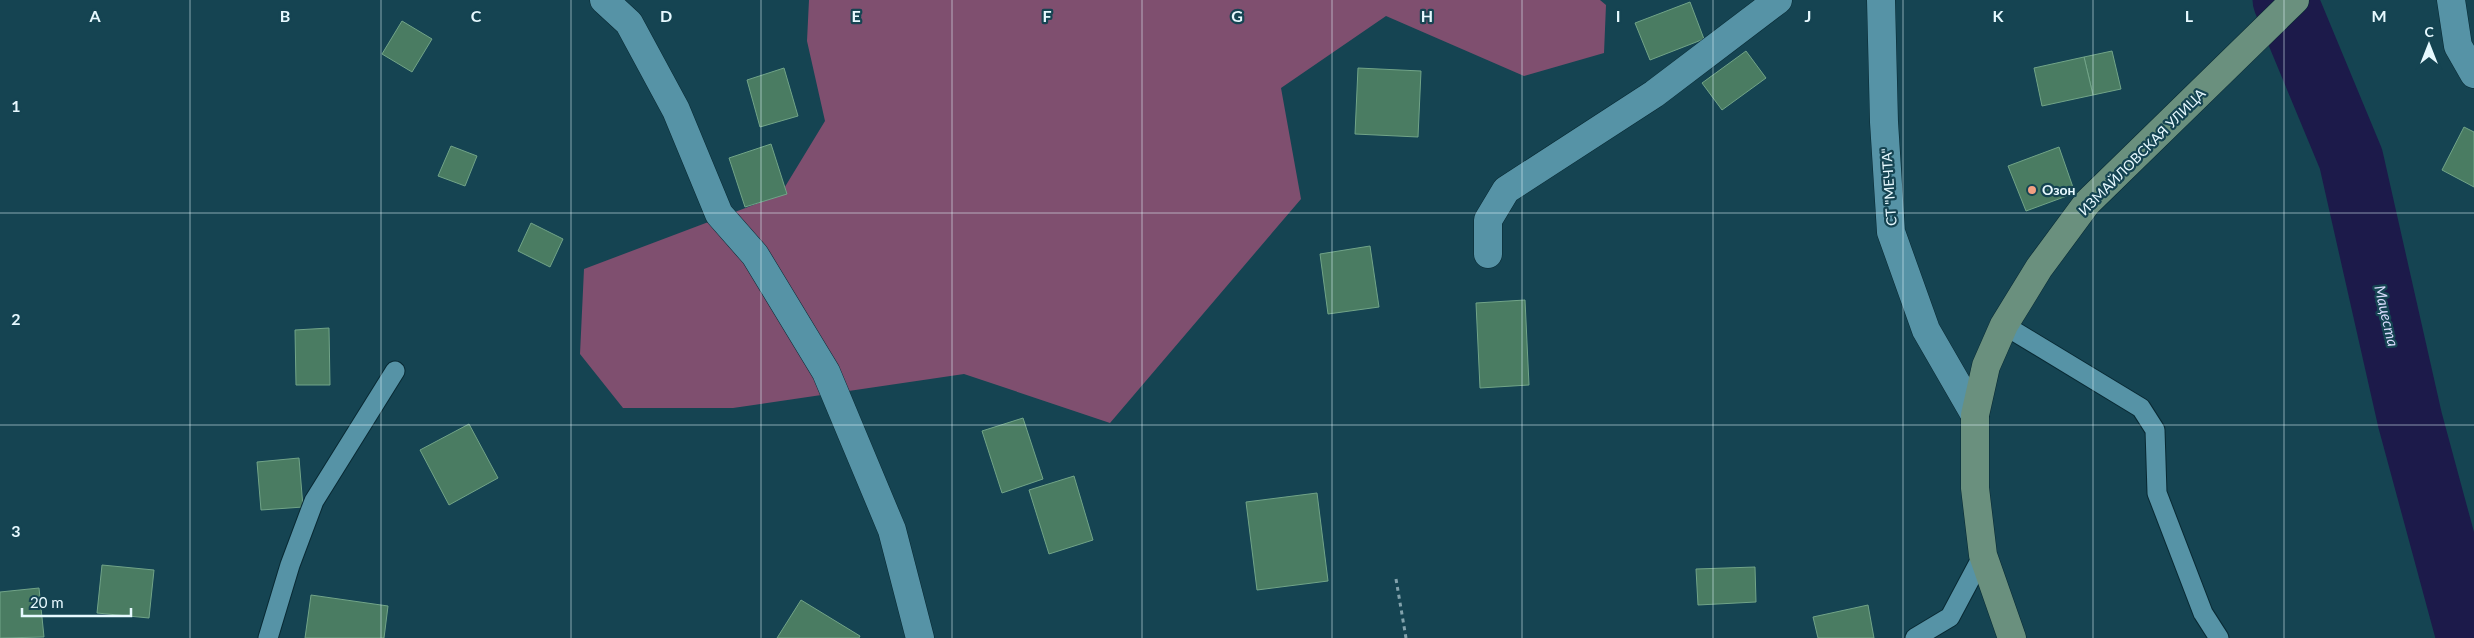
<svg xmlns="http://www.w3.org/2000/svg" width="2474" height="638" viewBox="0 0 2474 638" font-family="Lato,sans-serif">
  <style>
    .green { fill: #7f4f6f }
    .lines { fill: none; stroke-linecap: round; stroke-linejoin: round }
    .river { stroke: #1c1a4a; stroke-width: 65 }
    .building { fill: #4a7c62; stroke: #71a488 }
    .lane-casing { stroke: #082933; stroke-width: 21 }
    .street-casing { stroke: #082933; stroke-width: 29 }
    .secondary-casing { stroke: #082933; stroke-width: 29 }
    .path { stroke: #82a2ac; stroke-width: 3; stroke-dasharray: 4 4; stroke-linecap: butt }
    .lane { stroke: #5693a6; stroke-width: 19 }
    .street { stroke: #5693a6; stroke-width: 28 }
    .secondary { stroke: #6a907e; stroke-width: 28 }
    .grid { fill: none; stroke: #e7f9ff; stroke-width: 1; stroke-opacity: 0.55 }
    .poi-dot { fill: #f3a082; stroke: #154452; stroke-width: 2 }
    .labels { text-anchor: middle; stroke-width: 4.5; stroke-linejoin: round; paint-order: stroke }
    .street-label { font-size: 14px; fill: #e7f9ff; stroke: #154452 }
    .poi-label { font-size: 14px; font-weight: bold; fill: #e7f9ff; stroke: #154452; text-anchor: start }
    .water-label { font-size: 15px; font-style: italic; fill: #d5d9fa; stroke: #154452 }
    .grid-label { font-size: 16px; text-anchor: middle; font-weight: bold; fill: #e7f9ff; stroke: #154452; stroke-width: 4.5; stroke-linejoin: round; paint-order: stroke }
  </style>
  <rect width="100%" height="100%" fill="#154452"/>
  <polygon class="green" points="809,0 1600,0 1606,5 1604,53 1524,76 1386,16 1281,88 1301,199 1110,423 964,374 733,408 623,408 580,354 584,269 780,195 825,121 807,41"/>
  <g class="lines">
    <polyline class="river" points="2285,0 2351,159 2410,420 2469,638"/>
  </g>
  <g class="building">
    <polygon points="1690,2 1704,39 1650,60 1635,23"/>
    <polygon points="402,21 432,39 412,72 382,54"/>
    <polygon points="1746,51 1766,78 1722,110 1702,83"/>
    <polygon points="2112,51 2121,89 2093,95 2084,57"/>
    <polygon points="2084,57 2093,95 2042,106 2034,68"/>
    <polygon points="784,68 798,116 760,127 747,80"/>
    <polygon points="1358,68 1421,71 1418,137 1355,134"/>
    <polygon points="2464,127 2474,132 2474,187 2442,170"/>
    <polygon points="771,144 787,194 745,207 729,158"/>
    <polygon points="451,146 477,156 465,186 438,176"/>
    <polygon points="2059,147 2075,193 2026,211 2008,166"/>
    <polygon points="531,223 563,239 550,267 518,251"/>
    <polygon points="1370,246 1379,307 1328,314 1320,254"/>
    <polygon points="1525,300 1529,385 1480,388 1476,303"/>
    <polygon points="329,328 330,385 296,385 295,330"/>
    <polygon points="1023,418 1043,479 1002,493 982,431"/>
    <polygon points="469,424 498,478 449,505 420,450"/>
    <polygon points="299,458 303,507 261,510 257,462"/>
    <polygon points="1074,476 1093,540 1049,554 1029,490"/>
    <polygon points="1317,493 1328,581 1257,590 1246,502"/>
    <polygon points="102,565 154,570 149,618 97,613"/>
    <polygon points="1755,567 1756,602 1698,605 1696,569"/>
    <polygon points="39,588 44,637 0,638 0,592"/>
    <polygon points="311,595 388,606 384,638 305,638"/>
    <polygon points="801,600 860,636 859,638 777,638"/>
    <polygon points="1868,605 1874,638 1818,638 1813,617"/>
  </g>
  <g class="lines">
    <g class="lane-casing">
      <g id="lane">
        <polyline points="2004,325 2141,408 2155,430 2157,493 2203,613 2219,638"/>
        <polyline points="268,638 290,565 314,501 395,371"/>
        <polyline points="1915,638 1950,617 1983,555"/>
      </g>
    </g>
    <g class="street-casing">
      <g id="street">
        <polyline points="604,0 629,23 676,110 719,214 755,255 826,372 892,530 920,638"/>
        <polyline points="1881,0 1884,122 1891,232 1926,330 1975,415"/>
        <polyline points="2451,0 2458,46 2474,74"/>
        <polyline points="1488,254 1488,220 1506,190 1654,94 1778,0"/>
      </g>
    </g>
    <g class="secondary-casing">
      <polyline id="secondary" points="2012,638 1983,555 1975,488 1975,415 1986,366 2004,325 2039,268 2087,203 2295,0"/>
    </g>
    <polyline class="path" points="1396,579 1406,638"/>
    <use href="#lane" class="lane"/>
    <use href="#street" class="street"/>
    <use href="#secondary" class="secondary"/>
  </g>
  <path class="grid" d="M190 0V638M381 0V638M571 0V638M761 0V638M952 0V638M1142 0V638M1332 0V638M1522 0V638M1713 0V638M1903 0V638M2093 0V638M2284 0V638M0 213H2474M0 425H2474"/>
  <circle class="poi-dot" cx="2032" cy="190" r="5"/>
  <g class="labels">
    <g class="street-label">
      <text transform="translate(2142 152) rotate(-45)" y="5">ИЗМАЙЛОВСКАЯ УЛИЦА</text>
      <text transform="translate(1889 187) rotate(-94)" y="5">СТ "МЕЧТА"</text>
    </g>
    <g class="poi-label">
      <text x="2042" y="195">Озон</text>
    </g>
    <g class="water-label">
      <text transform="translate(2386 316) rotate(77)" y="5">Мацеста</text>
    </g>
  </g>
  <g class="grid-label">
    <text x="95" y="22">A</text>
    <text x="285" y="22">B</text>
    <text x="476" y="22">C</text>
    <text x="666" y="22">D</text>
    <text x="856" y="22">E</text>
    <text x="1047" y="22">F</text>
    <text x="1237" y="22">G</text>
    <text x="1427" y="22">H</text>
    <text x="1618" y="22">I</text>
    <text x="1808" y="22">J</text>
    <text x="1998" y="22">K</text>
    <text x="2189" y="22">L</text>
    <text x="2379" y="22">M</text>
    <text x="16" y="112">1</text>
    <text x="16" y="325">2</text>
    <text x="16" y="537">3</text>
  </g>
  <g transform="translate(2429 45)" stroke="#154452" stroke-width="4" paint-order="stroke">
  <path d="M0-4L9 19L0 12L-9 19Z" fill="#e7f9ff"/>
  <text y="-8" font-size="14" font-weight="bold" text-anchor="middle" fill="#e7f9ff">С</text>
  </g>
  <path d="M22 608v8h109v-8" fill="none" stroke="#e7f9ff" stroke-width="2.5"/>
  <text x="30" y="608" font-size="15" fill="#e7f9ff" stroke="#154452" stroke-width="4" paint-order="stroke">20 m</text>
</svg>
